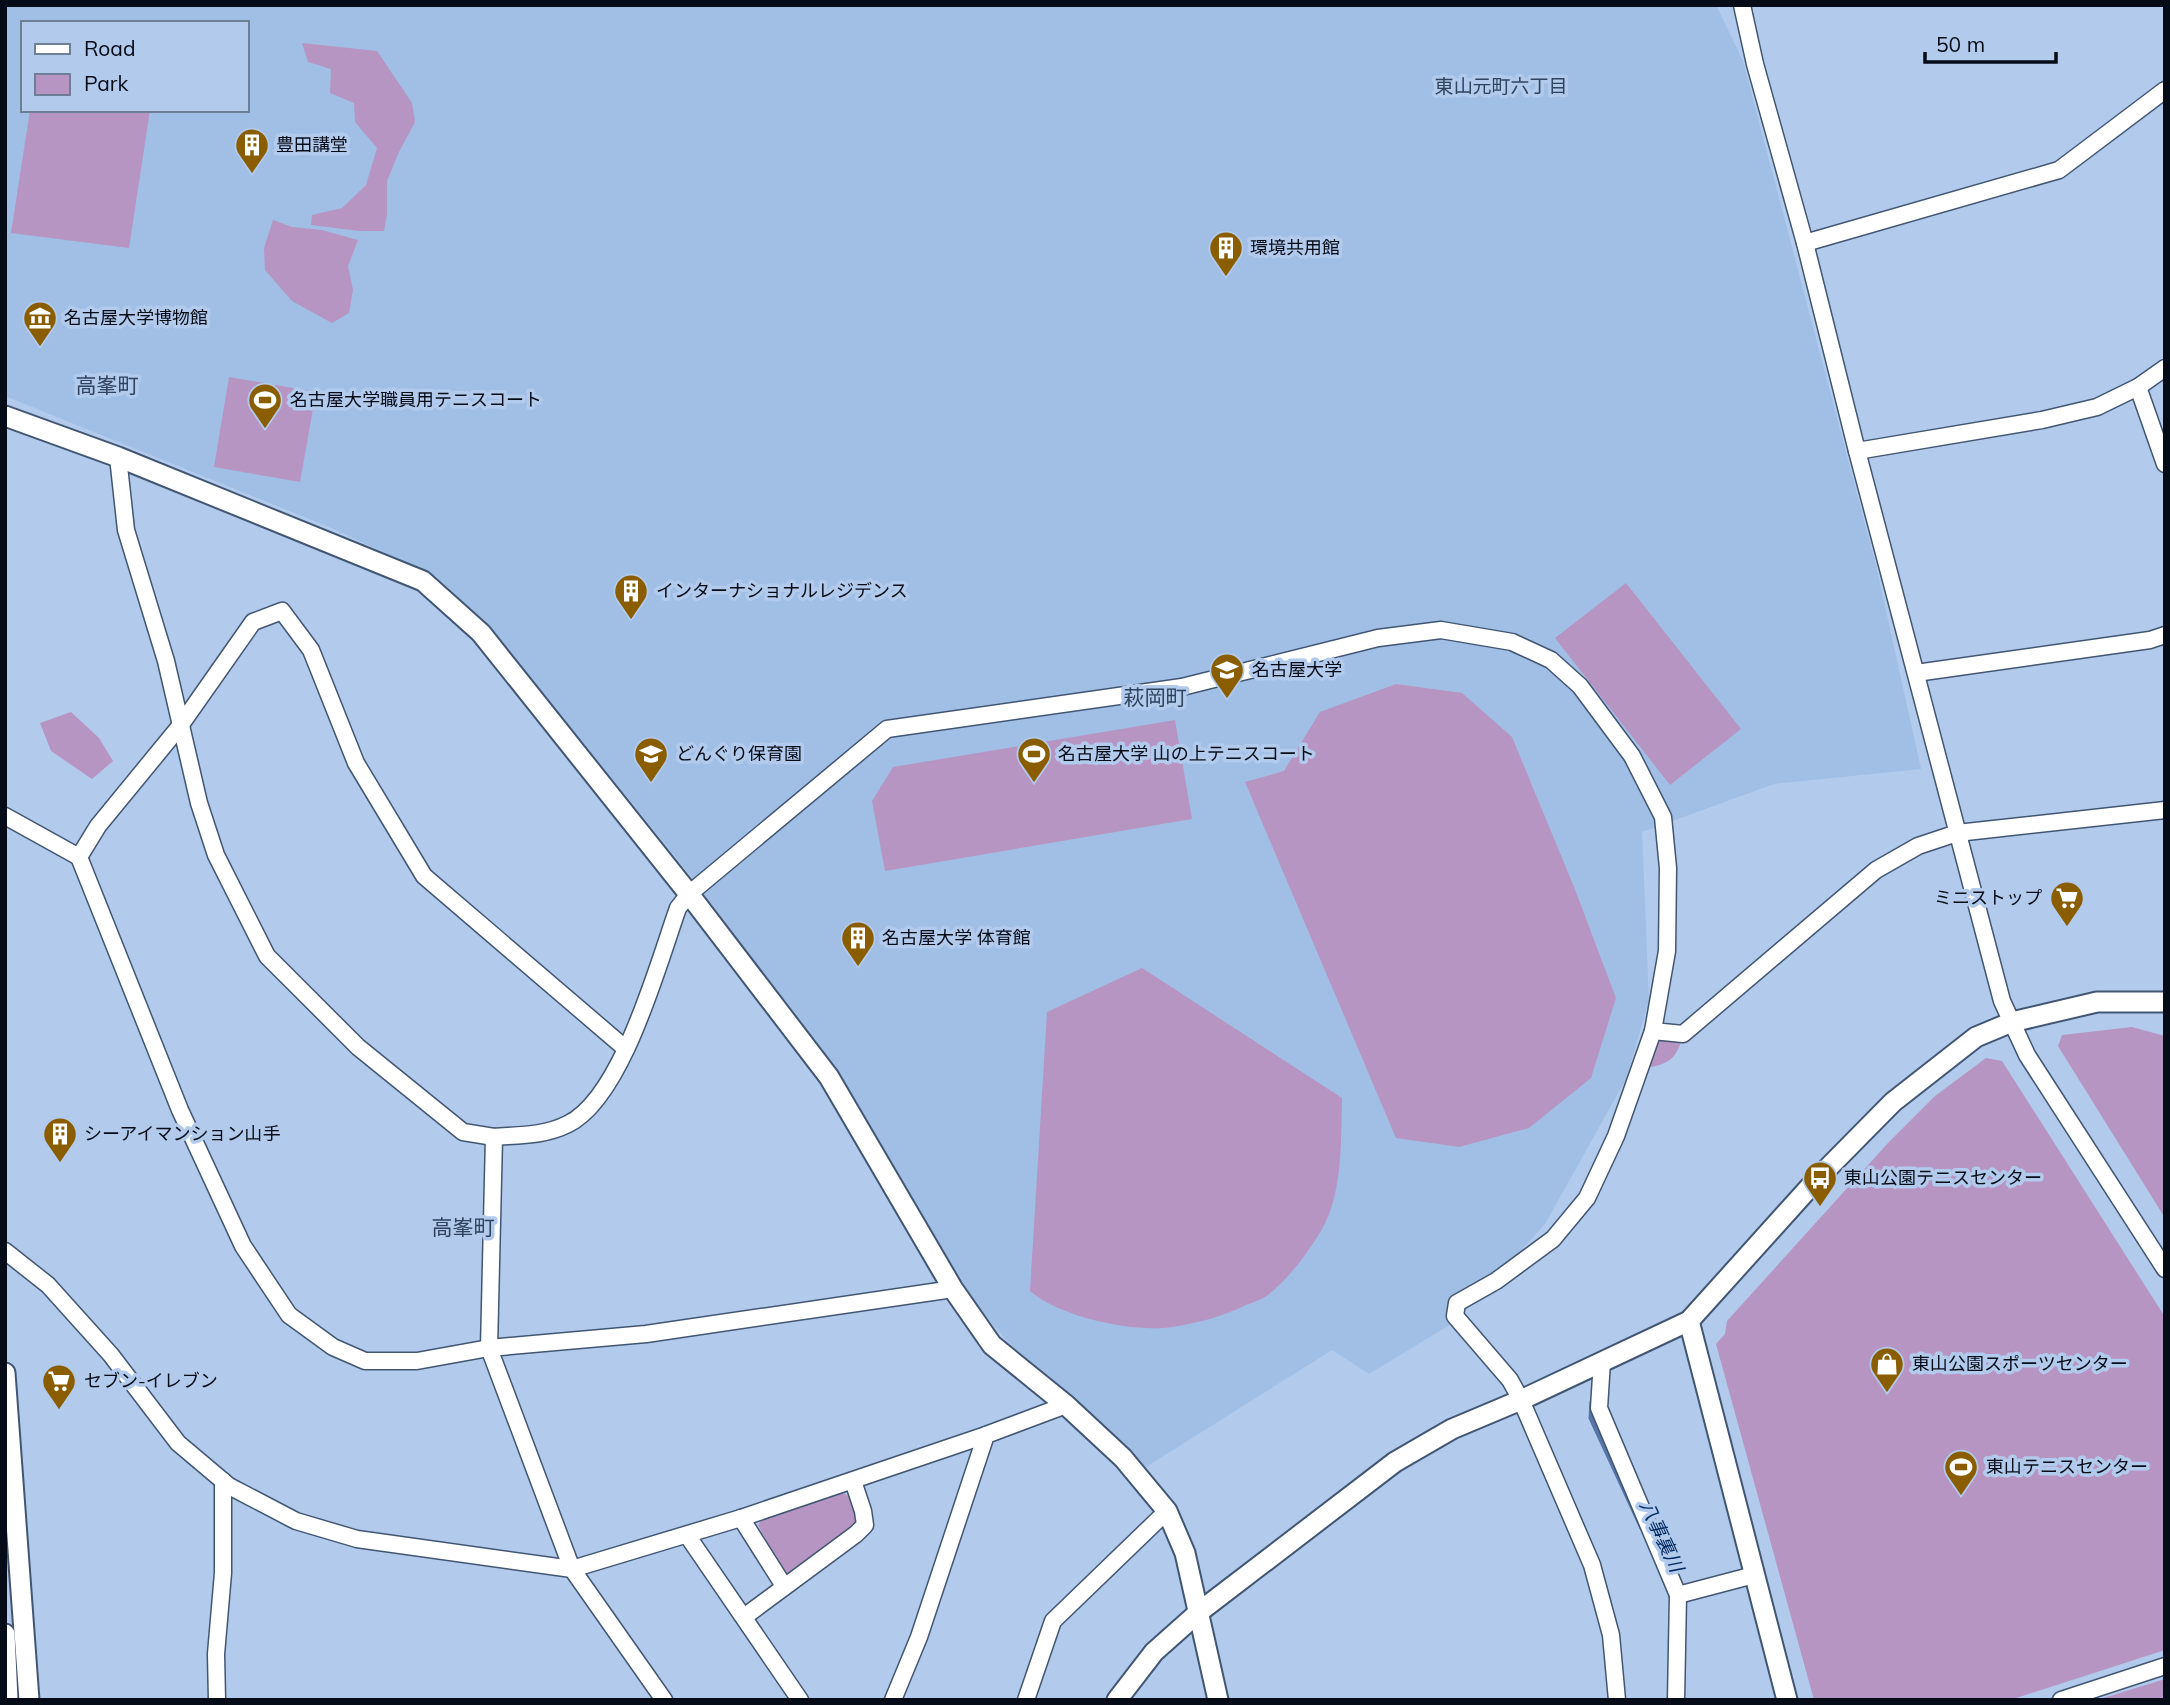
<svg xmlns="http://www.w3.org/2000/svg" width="2170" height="1705" viewBox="0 0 2170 1705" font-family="Mulish,'Noto Sans JP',sans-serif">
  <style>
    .built { fill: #a1bee5; fill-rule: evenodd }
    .green { fill: #b695c3 }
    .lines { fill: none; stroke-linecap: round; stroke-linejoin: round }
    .stream { stroke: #5576a6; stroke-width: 5 }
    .minor-casing { stroke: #415673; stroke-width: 19 }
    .tertiary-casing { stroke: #415673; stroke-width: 23 }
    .minor { stroke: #fff; stroke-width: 16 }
    .tertiary { stroke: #fff; stroke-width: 19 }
    .labels { text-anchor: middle; stroke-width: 7; stroke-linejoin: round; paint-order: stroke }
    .poi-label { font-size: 18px; fill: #050c17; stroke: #b2caec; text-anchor: start }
    .neighbourhood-label { font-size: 19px; fill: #2f435f; stroke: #b2caec }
    .water-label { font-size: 19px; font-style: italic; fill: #00295f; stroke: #b2caec }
    .quarter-label { font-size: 21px; fill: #2f435f; stroke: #b2caec }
  </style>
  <rect width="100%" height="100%" fill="#b2caec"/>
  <path class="built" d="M5 5H1716L1743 61 1877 570 1921 769 1774 784 1642 832 1649 1001 1626 1079 1545 1224 1456 1321 1369 1374 1332 1350 1146 1467 1008 1342 974 1302 852 1094 690 875 493 631 436 576 329 527 5 396ZM23 23H247V110H23Z"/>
  <g class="green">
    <polygon points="302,43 377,51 412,103 415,122 399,152 387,181 387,215 384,231 360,231 311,225 312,215 342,208 366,185 377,148 355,122 354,103 330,93 331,69 308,62"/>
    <polygon points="30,110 150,110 129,248 11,233"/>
    <polygon points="273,220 292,227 322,230 358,240 348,266 353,290 349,313 332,323 292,301 265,270 264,248"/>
    <polygon points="229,377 316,392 300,482 214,467"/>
    <polygon points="1626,583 1741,729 1670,785 1555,638"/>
    <polygon points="1396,684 1462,693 1512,737 1574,887 1616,998 1591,1078 1529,1128 1459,1147 1396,1138 1245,782 1284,771 1320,712"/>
    <polygon points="71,712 99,738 113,761 92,779 51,751 40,723"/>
    <polygon points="1175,720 1192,819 885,871 872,801 893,767"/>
    <path d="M1142 968 1342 1098C1341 1138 1343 1193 1322 1229 1308 1253 1290 1277 1268 1295 1261 1300 1251 1303 1244 1306 1221 1317 1197 1323 1172 1327 1133 1333 1060 1317 1030 1291L1047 1012Z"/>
    <polygon points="2132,1027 2165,1036 2165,1218 2058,1046 2062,1035"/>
    <path d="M1655 1036 1682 1039C1674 1063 1667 1063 1644 1069Z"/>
    <polygon points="1986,1058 2002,1061 2165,1317 2165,1650 2010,1700 1814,1700 1716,1344 1725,1334 1727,1321 1888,1143 1935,1096"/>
    <polygon points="843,1493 850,1497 857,1518 854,1527 786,1579 758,1525 762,1519"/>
    <polygon points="2165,1679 2165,1700 2097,1700"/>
  </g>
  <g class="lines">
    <polyline class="stream" points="1592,1402 1591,1418 1642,1528"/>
    <g class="minor-casing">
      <g id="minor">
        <polyline points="1742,5 1755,64 1805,243 1857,451 2002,1001 2027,1055 2165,1269"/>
        <polyline points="1805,243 2059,170 2165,90"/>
        <polyline points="2138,387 2165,464"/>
        <polyline points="1857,451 2042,420 2097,407 2138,387 2165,368"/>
        <polyline points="118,457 126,530 166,661 199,803 216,855 267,956 358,1047 463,1132 494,1137"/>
        <polyline points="1916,673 2150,640 2165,635"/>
        <polyline points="5,816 79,857 98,826 180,726 253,622 282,611 311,650 356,763 424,876 626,1049"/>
        <polyline points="79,857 180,1110 243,1246 289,1315 333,1347 365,1361 417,1361 489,1348 646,1334 953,1289"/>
        <polyline points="5,1251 48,1285 111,1355 178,1443 229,1486 296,1521 357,1539 572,1569 741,1518 986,1435"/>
        <polyline points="1602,1361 1599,1408 1678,1595 1754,1575"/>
        <polyline points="741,1518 784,1586"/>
        <polyline points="687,1535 800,1700"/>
        <polyline points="744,1617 856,1534 865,1525 863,1511 853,1481"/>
        <polyline points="217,1700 216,1654 223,1573 223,1481"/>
        <path d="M664 1700 572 1569 489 1348 494 1137C519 1135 544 1136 568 1124 622 1098 658 964 678 908L689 894 887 729 1182 687 1378 638 1441 630 1512 642 1551 660 1580 686 1632 756 1663 817 1668 868 1667 951 1653 1031 1683 1034 1876 870 1918 846 1957 833 2165 810"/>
        <polyline points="893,1700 919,1637 986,1435 1066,1405"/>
        <polyline points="1026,1700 1053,1621 1167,1511"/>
        <polyline points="1617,1700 1611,1635 1592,1565 1521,1400 1510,1380 1455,1316 1457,1303 1496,1281 1553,1239 1587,1198 1616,1136 1653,1031"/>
        <polyline points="1676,1700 1678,1595"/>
        <polyline points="2061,1700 2165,1666"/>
      </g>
    </g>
    <g class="tertiary-casing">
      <g id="tertiary">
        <polyline points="5,416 118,457 423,581 481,633 689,894 829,1077 953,1289 992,1345 1066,1405 1123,1458 1167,1511 1185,1553 1218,1700"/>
        <polyline points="1689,1321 1787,1700"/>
        <polyline points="5,1373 29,1700"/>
        <polyline points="5,1634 8,1700"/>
        <polyline points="1117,1700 1154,1652 1199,1612 1395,1462 1452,1429 1521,1400 1689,1321 1817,1179 1893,1102 1976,1037 2012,1022 2097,1002 2165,1002"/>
      </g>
    </g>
    <use href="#minor" class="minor"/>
    <use href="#tertiary" class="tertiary"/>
  </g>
  <defs>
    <g id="building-pin" transform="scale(1.75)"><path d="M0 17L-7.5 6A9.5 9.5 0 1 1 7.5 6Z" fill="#8a5e00" stroke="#b2caec"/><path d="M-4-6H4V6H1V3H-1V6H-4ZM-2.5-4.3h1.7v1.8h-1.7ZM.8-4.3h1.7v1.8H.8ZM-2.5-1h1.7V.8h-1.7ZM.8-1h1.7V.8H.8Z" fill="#fff"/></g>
    <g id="museum-pin" transform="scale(1.75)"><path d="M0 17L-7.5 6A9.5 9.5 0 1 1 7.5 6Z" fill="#8a5e00" stroke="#b2caec"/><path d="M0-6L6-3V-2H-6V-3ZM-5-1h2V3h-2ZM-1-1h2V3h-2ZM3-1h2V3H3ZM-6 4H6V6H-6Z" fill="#fff"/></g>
    <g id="stadium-pin" transform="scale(1.75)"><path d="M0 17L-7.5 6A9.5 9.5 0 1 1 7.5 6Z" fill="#8a5e00" stroke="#b2caec"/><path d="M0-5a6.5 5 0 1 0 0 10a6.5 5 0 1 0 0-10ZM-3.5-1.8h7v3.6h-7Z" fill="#fff"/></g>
    <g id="university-pin" transform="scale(1.75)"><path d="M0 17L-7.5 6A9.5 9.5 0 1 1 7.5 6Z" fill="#8a5e00" stroke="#b2caec"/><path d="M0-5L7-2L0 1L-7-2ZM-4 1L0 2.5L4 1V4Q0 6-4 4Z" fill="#fff"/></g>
    <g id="school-pin" transform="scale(1.75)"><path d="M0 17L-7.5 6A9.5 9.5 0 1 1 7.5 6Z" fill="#8a5e00" stroke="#b2caec"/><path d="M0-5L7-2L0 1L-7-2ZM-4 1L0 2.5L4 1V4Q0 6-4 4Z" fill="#fff"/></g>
    <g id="supermarket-pin" transform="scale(1.75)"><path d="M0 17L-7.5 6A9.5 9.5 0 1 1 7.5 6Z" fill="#8a5e00" stroke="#b2caec"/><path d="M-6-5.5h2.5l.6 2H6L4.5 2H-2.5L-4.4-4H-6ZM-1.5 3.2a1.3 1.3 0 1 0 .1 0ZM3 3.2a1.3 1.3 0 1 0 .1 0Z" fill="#fff"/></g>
    <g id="bus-pin" transform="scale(1.75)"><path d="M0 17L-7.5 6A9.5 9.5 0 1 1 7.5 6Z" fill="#8a5e00" stroke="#b2caec"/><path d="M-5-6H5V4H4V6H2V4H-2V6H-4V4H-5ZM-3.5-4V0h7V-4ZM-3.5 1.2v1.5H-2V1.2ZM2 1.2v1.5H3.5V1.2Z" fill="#fff"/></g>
    <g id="shop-pin" transform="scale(1.75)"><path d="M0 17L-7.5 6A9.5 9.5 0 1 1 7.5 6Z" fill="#8a5e00" stroke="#b2caec"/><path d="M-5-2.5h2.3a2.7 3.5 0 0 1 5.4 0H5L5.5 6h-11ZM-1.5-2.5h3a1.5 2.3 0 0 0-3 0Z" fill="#fff"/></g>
  </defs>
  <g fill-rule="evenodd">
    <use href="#building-pin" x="252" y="145"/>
    <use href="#building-pin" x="1226" y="248"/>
    <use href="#museum-pin" x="40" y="318"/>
    <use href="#stadium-pin" x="265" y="400"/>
    <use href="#building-pin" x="631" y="591"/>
    <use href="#university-pin" x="1227" y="670"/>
    <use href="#school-pin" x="651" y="754"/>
    <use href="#stadium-pin" x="1034" y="754"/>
    <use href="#supermarket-pin" x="2067" y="898"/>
    <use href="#building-pin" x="858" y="938"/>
    <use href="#building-pin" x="60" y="1134"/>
    <use href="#bus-pin" x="1820" y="1178"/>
    <use href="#shop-pin" x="1887" y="1364"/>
    <use href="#supermarket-pin" x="59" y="1381"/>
    <use href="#stadium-pin" x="1961" y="1467"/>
  </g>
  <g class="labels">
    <g class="poi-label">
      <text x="276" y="151">豊田講堂</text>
      <text x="1250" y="254">環境共用館</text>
      <text x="64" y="324">名古屋大学博物館</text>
      <text x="290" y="406">名古屋大学職員用テニスコート</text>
      <text x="656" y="597">インターナショナルレジデンス</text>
      <text x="1252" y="676">名古屋大学</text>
      <text x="676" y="760">どんぐり保育園</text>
      <text x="1058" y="760">名古屋大学 山の上テニスコート</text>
      <text x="2042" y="904" text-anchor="end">ミニストップ</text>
      <text x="882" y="944">名古屋大学 体育館</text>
      <text x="84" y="1140">シーアイマンション山手</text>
      <text x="1844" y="1184">東山公園テニスセンター</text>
      <text x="1912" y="1370">東山公園スポーツセンター</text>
      <text x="84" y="1387">セブン-イレブン</text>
      <text x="1986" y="1473">東山テニスセンター</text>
    </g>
    <g class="neighbourhood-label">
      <text x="1501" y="93">東山元町六丁目</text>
    </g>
    <g class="water-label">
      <text transform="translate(1662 1536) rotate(65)" y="7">八事裏川</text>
    </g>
    <g class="quarter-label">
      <text x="107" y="393">高峯町</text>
      <text x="1155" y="705">萩岡町</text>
      <text x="463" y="1235">高峯町</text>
    </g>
  </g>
  <rect width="2170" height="1705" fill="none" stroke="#050c17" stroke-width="14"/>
  <rect x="21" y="21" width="228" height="91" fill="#b2caec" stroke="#6d7e97" stroke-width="2"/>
  <rect x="35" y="44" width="35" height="10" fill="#ffffff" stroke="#6d7e97" stroke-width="2"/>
  <text x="84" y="56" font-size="21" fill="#050c17">Road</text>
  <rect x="35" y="74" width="35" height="21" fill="#b695c3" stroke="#6d7e97" stroke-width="2"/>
  <text x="84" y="91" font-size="21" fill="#050c17">Park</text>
  <path d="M1925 52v10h131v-10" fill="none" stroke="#050c17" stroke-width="3.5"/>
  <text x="1936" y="52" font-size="21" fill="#050c17" stroke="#b2caec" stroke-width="5" paint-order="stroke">50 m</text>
</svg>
